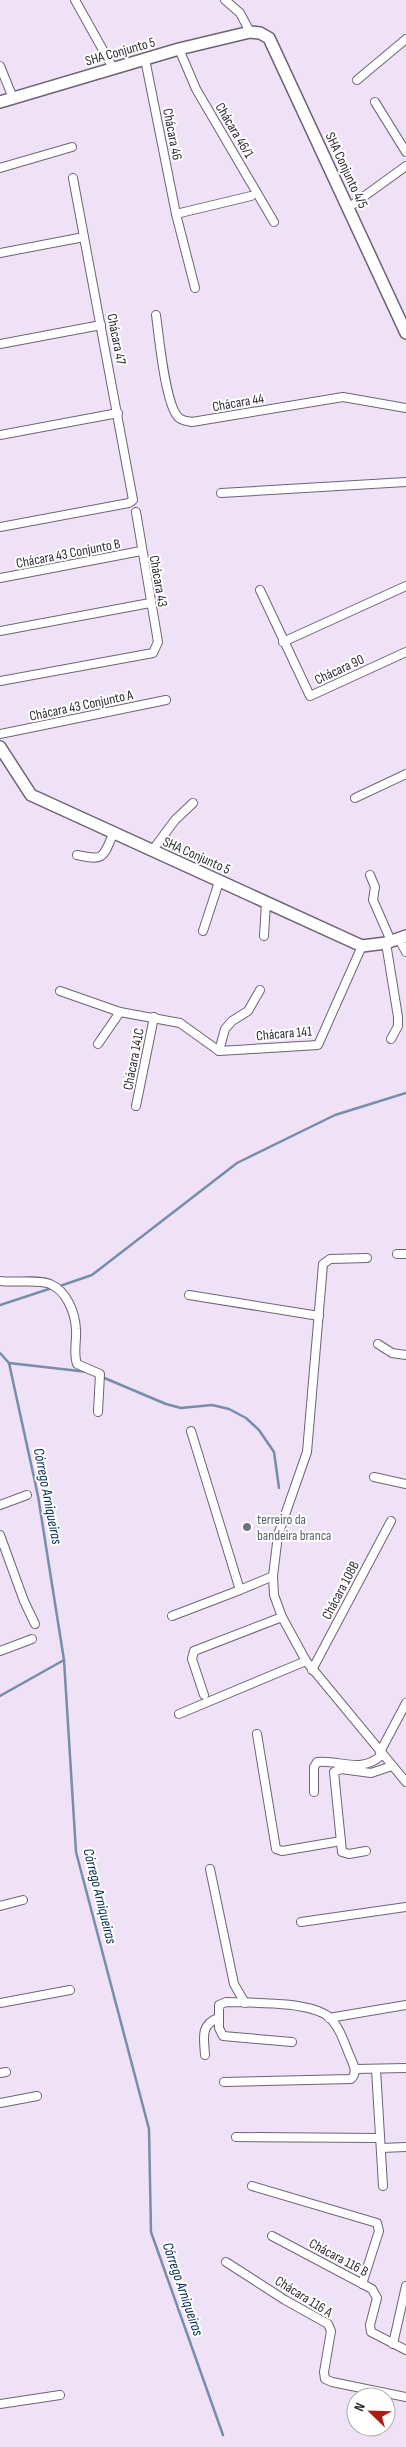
<svg xmlns="http://www.w3.org/2000/svg" width="406" height="2447" viewBox="0 0 406 2447" font-family="'Sofia Sans Condensed',sans-serif">
  <style>
    .lines { fill: none; stroke-linecap: round; stroke-linejoin: round }
    .stream { stroke: #788da8; stroke-width: 2.5 }
    .street-casing { stroke: #6e6374; stroke-width: 10 }
    .secondary-casing { stroke: #6e6374; stroke-width: 14 }
    .street { stroke: #fff; stroke-width: 8 }
    .secondary { stroke: #fff; stroke-width: 11 }
    .worship-dot { fill: #6b7280; stroke: #fff; stroke-width: 2 }
    .labels { text-anchor: middle; stroke-width: 4; stroke-linejoin: round; paint-order: stroke }
    .street-label { font-size: 14px; fill: #312c34; stroke: #fff }
    .worship-label { font-size: 14px; fill: #5b616d; stroke: #fff; text-anchor: start }
    .water-label { font-size: 15px; font-style: italic; fill: #002a54; stroke: #fff }
  </style>
  <rect width="100%" height="100%" fill="#efe2f7"/>
  <g class="lines">
    <g class="stream">
      <polyline points="57,1287 92,1275 237,1163 335,1115 406,1093"/>
      <polyline points="0,1305 52,1288"/>
      <polyline points="0,1353 9,1363 38,1496 64,1660 76,1852 149,2129 151,2232 223,2435"/>
      <polyline points="9,1363 88,1372"/>
      <polyline points="102,1377 166,1404 181,1408 212,1405 229,1409 246,1418 259,1430 274,1452 279,1488"/>
      <polyline points="0,1696 64,1660"/>
    </g>
    <g class="street-casing">
      <g id="street">
        <polyline points="75,0 113,68"/>
        <polyline points="225,0 240,13 250,32"/>
        <polyline points="179,49 196,89 274,222"/>
        <polyline points="145,59 176,214 195,288"/>
        <polyline points="0,66 13,98"/>
        <polyline points="357,80 406,39"/>
        <polyline points="375,102 406,152"/>
        <polyline points="0,168 72,147"/>
        <polyline points="348,208 406,166"/>
        <polyline points="176,214 251,196"/>
        <polyline points="0,253 84,237"/>
        <path d="M156 315C159 336 165 403 178 417 182 421 187 421 192 422L343 397 406 408"/>
        <polyline points="0,344 101,325"/>
        <polyline points="0,435 118,413"/>
        <polyline points="221,493 406,482"/>
        <polyline points="0,527 129,503 133,500 73,178"/>
        <polyline points="0,578 141,551"/>
        <polyline points="260,590 310,696 406,652"/>
        <polyline points="0,631 150,603"/>
        <polyline points="283,642 406,586"/>
        <polyline points="0,681 153,653 158,642 136,512"/>
        <polyline points="0,734 166,700"/>
        <polyline points="355,798 406,774"/>
        <polyline points="152,851 175,820 193,803"/>
        <path d="M77 855C104 861 103 858 113 834"/>
        <polyline points="370,875 375,887 373,900 391,941"/>
        <polyline points="203,931 219,882"/>
        <polyline points="264,936 266,903"/>
        <polyline points="399,939 406,952"/>
        <polyline points="386,943 398,1017 398,1026 391,1039"/>
        <polyline points="60,991 120,1012 180,1023 219,1051 318,1045 362,946"/>
        <polyline points="98,1044 120,1012"/>
        <polyline points="219,1051 225,1029 232,1021 248,1011 260,990"/>
        <polyline points="136,1106 154,1017"/>
        <polyline points="397,1254 406,1254"/>
        <polyline points="367,1258 330,1259 323,1264 307,1452 278,1535 273,1576 274,1595 282,1617 306,1661 406,1782"/>
        <path d="M0 1281C13 1283 40 1279 50 1284 67 1291 75 1313 76 1329 77 1340 73 1353 77 1364L100 1374 98 1412"/>
        <polyline points="189,1295 319,1316"/>
        <polyline points="378,1344 392,1353 406,1355"/>
        <polyline points="191,1431 240,1590 273,1576"/>
        <polyline points="374,1477 406,1484"/>
        <polyline points="0,1505 27,1495"/>
        <polyline points="0,1535 24,1601 35,1624"/>
        <polyline points="172,1616 240,1590"/>
        <polyline points="0,1651 32,1639"/>
        <polyline points="312,1670 391,1521"/>
        <polyline points="204,1695 192,1659 194,1651 282,1617"/>
        <polyline points="179,1714 306,1661"/>
        <polyline points="257,1734 276,1849 282,1851 341,1841"/>
        <polyline points="380,1752 406,1703"/>
        <path d="M314 1792V1767L317 1762C343 1760 360 1774 382 1755"/>
        <polyline points="366,1851 349,1854 342,1852 334,1772 341,1769 371,1773 392,1766"/>
        <polyline points="210,1869 234,1984 245,2003"/>
        <polyline points="0,1906 23,1900"/>
        <polyline points="301,1922 406,1907"/>
        <polyline points="0,2003 70,1990"/>
        <polyline points="329,2018 406,2005"/>
        <path d="M205 2055C204 2038 200 2025 218 2018"/>
        <polyline points="355,2069 406,2068"/>
        <polyline points="376,2069 383,2186"/>
        <polyline points="0,2073 6,2072"/>
        <path d="M224 2082 351 2079C359 2072 352 2062 349 2054 344 2042 339 2026 329 2017 309 2001 252 2003 226 2002L219 2005V2028L223 2036 292 2042"/>
        <polyline points="0,2103 37,2096"/>
        <polyline points="236,2137 380,2138"/>
        <polyline points="381,2148 406,2147"/>
        <polyline points="252,2186 377,2223 379,2231 362,2284"/>
        <polyline points="272,2236 372,2289 377,2298 370,2325 371,2332 406,2350"/>
        <polyline points="226,2262 285,2300 328,2324 331,2331 324,2372 325,2379 332,2382 406,2397"/>
        <polyline points="393,2344 406,2286"/>
        <polyline points="0,2404 60,2395"/>
      </g>
    </g>
    <g class="secondary-casing">
      <g id="secondary">
        <polyline points="0,102 179,49 250,32 260,33 269,38 406,333"/>
        <polyline points="0,747 31,795 362,946 386,943 406,936"/>
      </g>
    </g>
    <use href="#street" class="street"/>
    <use href="#secondary" class="secondary"/>
  </g>
  <circle class="worship-dot" cx="247" cy="1527" r="5"/>
  <g class="labels">
    <g class="street-label">
      <text transform="translate(120 51) rotate(-16)" y="5">SHA Conjunto 5</text>
      <text transform="translate(235 130) rotate(59)" y="5">Chácara 46/1</text>
      <text transform="translate(173 134) rotate(79)" y="5">Chácara 46</text>
      <text transform="translate(347 170) rotate(65)" y="5">SHA Conjunto 4/5</text>
      <text transform="translate(117 339) rotate(79)" y="5">Chácara 47</text>
      <text transform="translate(238 402) rotate(-10)" y="5">Chácara 44</text>
      <text transform="translate(68 553) rotate(-11)" y="5">Chácara 43 Conjunto B</text>
      <text transform="translate(159 581) rotate(80)" y="5">Chácara 43</text>
      <text transform="translate(339 669) rotate(-25)" y="5">Chácara 90</text>
      <text transform="translate(81 705) rotate(-12)" y="5">Chácara 43 Conjunto A</text>
      <text transform="translate(197 855) rotate(24)" y="5">SHA Conjunto 5</text>
      <text transform="translate(284 1033) rotate(-5)" y="5">Chácara 141</text>
      <text transform="translate(133 1059) rotate(-79)" y="5">Chácara 141C</text>
      <text transform="translate(340 1590) rotate(-62)" y="5">Chácara 108B</text>
      <text transform="translate(339 2257) rotate(28)" y="5">Chácara 116 B</text>
      <text transform="translate(304 2296) rotate(32)" y="5">Chácara 116 A</text>
    </g>
    <g class="worship-label">
      <text x="257" y="1524">terreiro da<tspan x="257" dy="16">bandeira branca</tspan></text>
    </g>
    <g class="water-label">
      <text transform="translate(48 1496) rotate(79)" y="5">Córrego Arniqueiras</text>
      <text transform="translate(100 1896) rotate(76)" y="5">Córrego Arniqueiras</text>
      <text transform="translate(183 2289) rotate(71)" y="5">Córrego Arniqueiras</text>
    </g>
  </g>
  <g transform="translate(371 2412) rotate(293)"><circle r="24" fill="#ffffff" stroke="#adabae"/>
  <path d="M0-4L9 19L0 12L-9 19Z" fill="#ad1d13"/>
  <text y="-8" font-size="14" font-weight="bold" text-anchor="middle" fill="#312c34">N</text>
  </g>
</svg>
